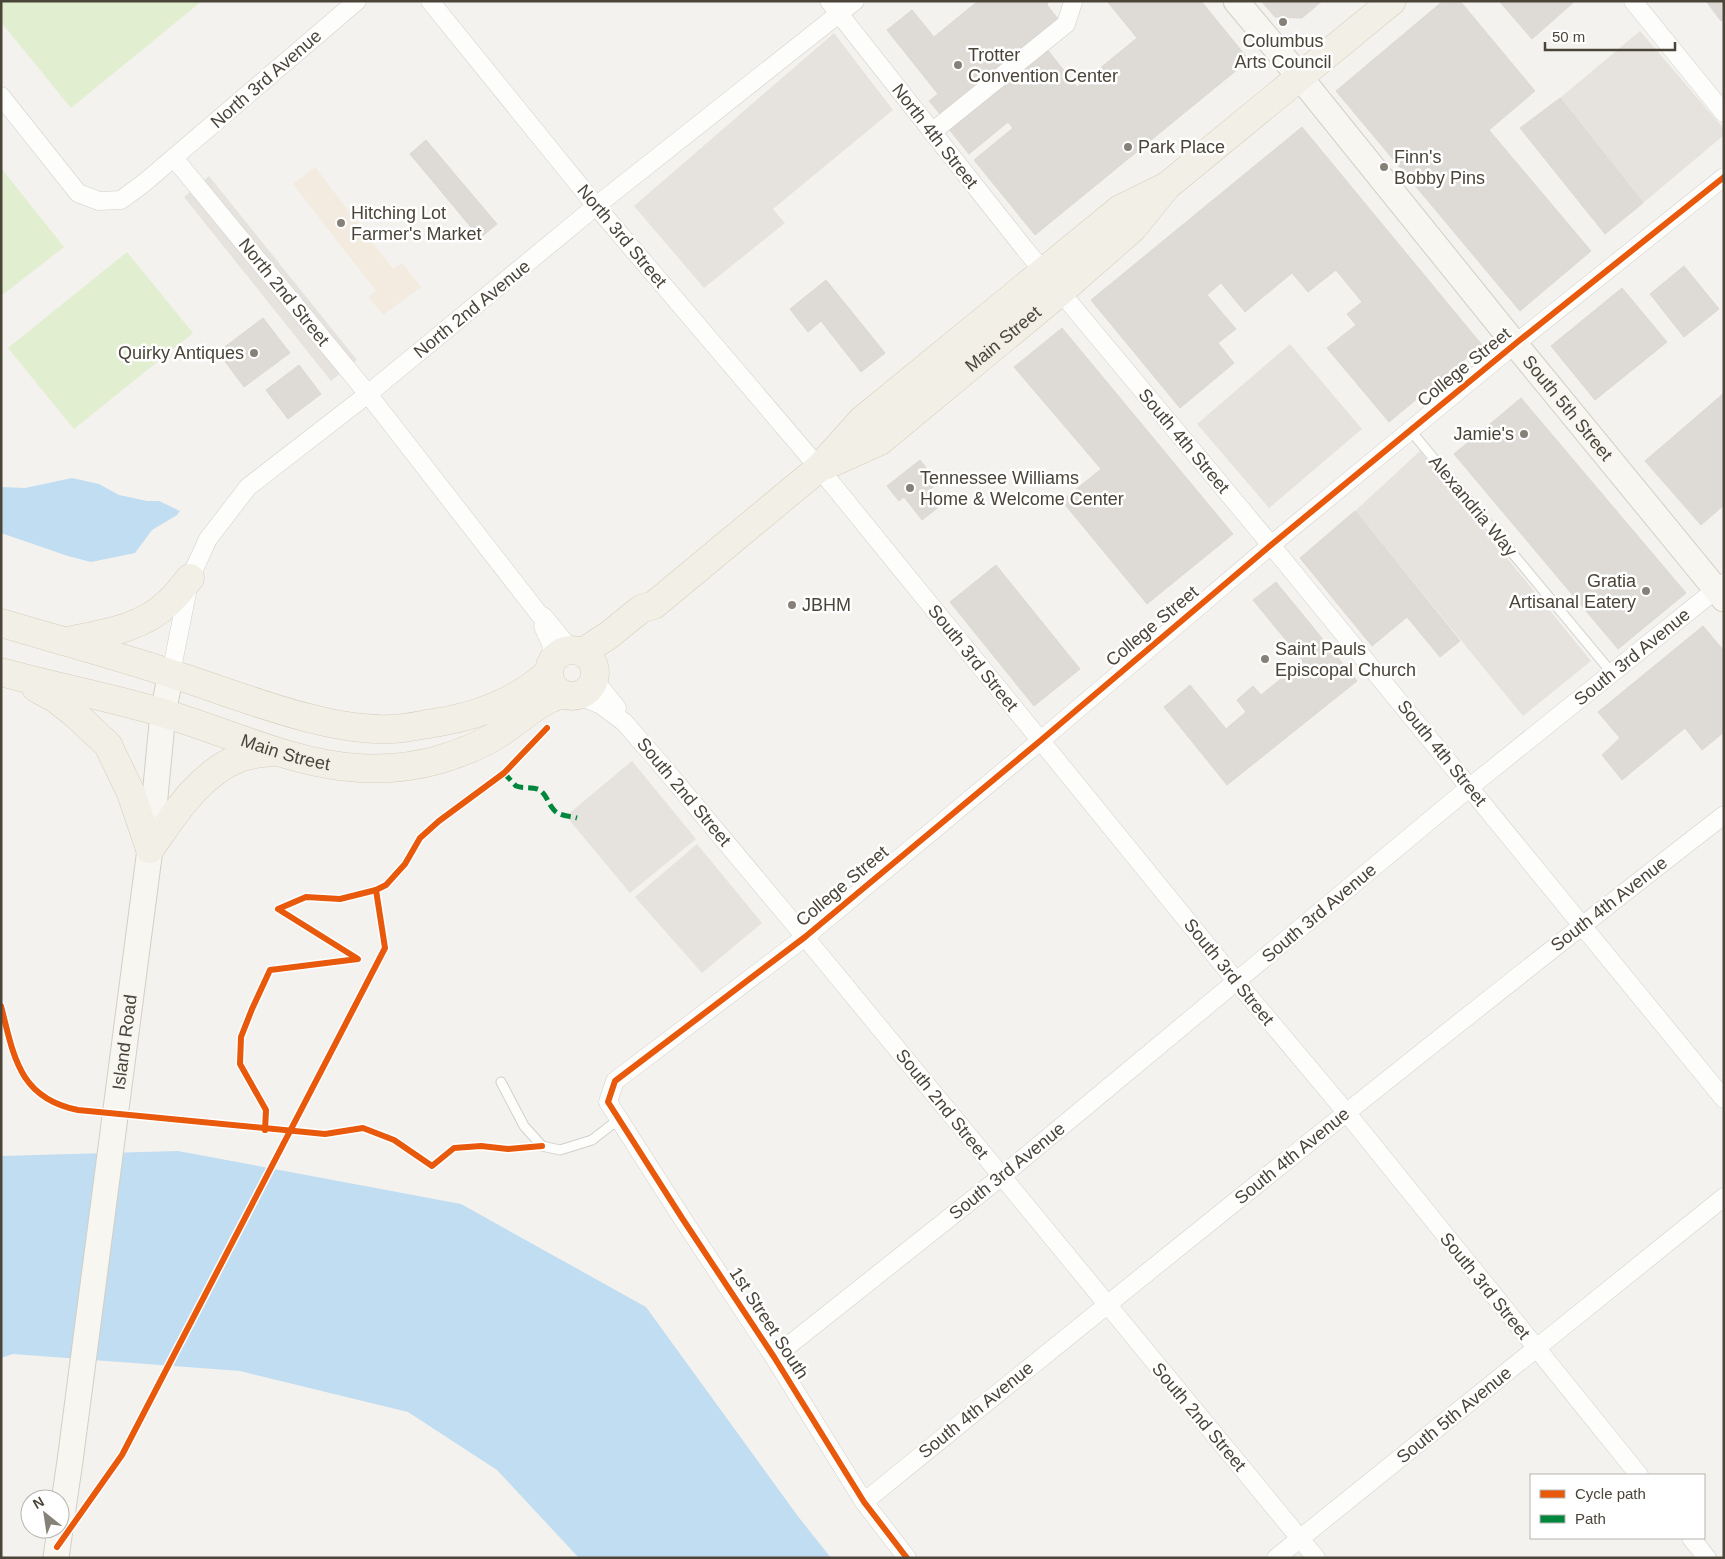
<svg xmlns="http://www.w3.org/2000/svg" width="1725" height="1559" viewBox="0 0 1725 1559" font-family="Helvetica,sans-serif">
  <style>
    .commercial { fill: #f3ebdf }
    .park { fill: #e1eecf }
    .parking { fill: #e6e3df }
    .water { fill: #c0ddf1 }
    .building { fill: #dedbd6; stroke: #dcd9d4 }
    .lines { fill: none; stroke-linecap: round; stroke-linejoin: round }
    .lane-casing { stroke: #d2d0cb; stroke-width: 11 }
    .street-casing { stroke: #d2d0cb; stroke-width: 19 }
    .secondary-casing { stroke: #d3cfc5; stroke-width: 27 }
    .primary-casing { stroke: #d6cebb; stroke-width: 29 }
    .lane { stroke: #fdfdfc; stroke-width: 9 }
    .street { stroke: #fdfdfc; stroke-width: 18 }
    .secondary { stroke: #f7f6f1; stroke-width: 25 }
    .primary { stroke: #f2efe6; stroke-width: 28 }
    .quiet { stroke: #00873e; stroke-width: 5; stroke-dasharray: 10 5; stroke-linecap: butt }
    .cycleway-casing { stroke: #fff; stroke-width: 9 }
    .cycleway { stroke: #e8590c; stroke-width: 6 }
    .poi-dot { fill: #868178; stroke: #fff; stroke-width: 2 }
    .labels { text-anchor: middle; stroke-width: 5; stroke-linejoin: round; paint-order: stroke }
    .poi-label { font-size: 18px; fill: #4b4439; stroke: #fff; text-anchor: start }
    .street-label { font-size: 18px; fill: #4b4439; stroke: #fff }
  </style>
  <rect width="100%" height="100%" fill="#f4f2ee"/>
  <polygon class="commercial" points="315,167 393,269 402,263 421,287 383,315 369,297 376,291 293,184"/>
  <g class="park">
    <polygon points="1,1 202,1 71,108 1,22"/>
    <polygon points="1,168 64,247 1,296"/>
    <polygon points="127,252 193,333 74,429 8,348"/>
  </g>
  <g class="parking">
    <polygon points="1640,31 1724,129 1724,135 1643,203 1560,98"/>
    <polygon points="834,33 893,110 773,209 785,223 704,288 634,206"/>
    <polygon points="209,176 357,360 331,381 184,197"/>
    <polygon points="1290,344 1362,429 1269,508 1197,424"/>
    <polygon points="1420,451 1591,661 1523,716 1355,511"/>
    <polygon points="632,761 696,839 630,893 566,816"/>
    <polygon points="697,844 762,923 702,973 635,897"/>
  </g>
  <g class="water">
    <polygon points="72,478 99,484 119,495 147,501 159,501 180,511 177,515 152,530 135,553 91,562 68,556 1,533 1,487 25,488"/>
    <polygon points="178,1151 461,1204 646,1307 797,1515 831,1558 579,1558 497,1470 408,1412 240,1371 13,1354 1,1358 1,1156"/>
  </g>
  <g class="building">
    <polygon points="978,1 1048,1 1047,5 1058,19 940,114 929,101 938,94 887,30 912,10 934,37"/>
    <polygon points="1107,1 1201,1 1249,60 1035,235 974,160 1013,128 1008,122 969,154 948,128 1046,48 1077,87 1137,38"/>
    <polygon points="1261,1 1322,1 1302,18 1275,17"/>
    <polygon points="1443,1 1460,1 1535,91 1489,130 1591,251 1520,311 1336,91"/>
    <polygon points="1499,1 1575,1 1532,39"/>
    <polygon points="1706,1 1724,1 1724,19 1721,21"/>
    <polygon points="1560,98 1643,203 1605,234 1520,128"/>
    <polygon points="1302,127 1482,345 1389,422 1327,348 1356,325 1347,314 1362,302 1336,270 1308,292 1292,273 1245,312 1221,283 1207,295 1236,329 1218,343 1234,363 1180,408 1091,300"/>
    <polygon points="426,140 497,224 480,238 410,154"/>
    <polygon points="1684,266 1719,309 1684,337 1650,294"/>
    <polygon points="826,280 885,353 861,372 821,321 808,332 790,309"/>
    <polygon points="1622,288 1667,342 1595,400 1551,346"/>
    <polygon points="263,318 290,353 244,387 218,352"/>
    <polygon points="1062,328 1233,534 1147,604 1062,501 1101,469 1014,367"/>
    <polygon points="299,365 321,394 288,419 266,390"/>
    <polygon points="1724,393 1724,505 1701,525 1645,461"/>
    <polygon points="1521,398 1686,593 1618,649 1454,454"/>
    <polygon points="920,460 938,483 928,491 940,506 922,520 904,497 899,501 887,486"/>
    <polygon points="1355,511 1460,641 1440,657 1407,617 1372,646 1300,558"/>
    <polygon points="996,565 1080,669 1034,706 950,602"/>
    <polygon points="1276,582 1357,681 1227,785 1164,707 1190,685 1226,729 1246,712 1237,700 1253,686 1261,695 1303,661 1253,600"/>
    <polygon points="1703,626 1724,651 1724,732 1702,750 1685,728 1622,780 1602,755 1620,738 1598,712"/>
  </g>
  <g class="lines">
    <g class="lane-casing">
      <g id="lane">
        <polyline points="1410,430 1612,673"/>
        <polyline points="501,1082 524,1126 542,1146 560,1150 592,1140 619,1119"/>
      </g>
    </g>
    <g class="street-casing">
      <g id="street">
        <polyline points="430,1 596,206 819,468 1237,982 1346,1112 1639,1475"/>
        <polyline points="829,1 1024,248 1271,545 1724,1099"/>
        <polyline points="1633,1 1724,113"/>
        <polyline points="1,96 78,193 99,201 121,200 144,183 357,1"/>
        <polyline points="932,132 1066,24 1073,2"/>
        <polyline points="174,158 368,394 539,614 544,617 571,650"/>
        <polyline points="543,626 551,644 553,660"/>
        <polyline points="171,673 190,578 208,539 248,487 368,394 596,206 855,1"/>
        <polyline points="595,681 617,708"/>
        <polyline points="577,695 601,705 624,722 663,767 805,937 1316,1558"/>
        <polyline points="774,1357 1002,1176 1470,787 1724,583"/>
        <path d="M864 1502C1149 1270 1434 1040 1724 815"/>
        <polyline points="1691,1538 1707,1558"/>
        <polyline points="907,1558 864,1502 774,1357 682,1218 608,1102 615,1081 805,937 1040,741 1271,545 1515,344 1724,177"/>
        <polyline points="1276,1558 1724,1197"/>
      </g>
    </g>
    <g class="secondary-casing">
      <g id="secondary">
        <path id="s1" d="M1236 1 1299 76 1515 344 1724 599"/>
        <path id="s2" d="M60 1529 70 1461 150 849 163 713 171 673"/>
        <polyline points="56,1558 60,1529"/>
      </g>
    </g>
    <g class="primary-casing">
      <g id="primary">
        <path id="s3" d="M827 465 880 441 1060 292 1133 228 1167 186 1392 1"/>
        <path d="M1 623C58 640 115 655 172 674 236 694 324 732 391 729 407 729 424 724 440 722 481 715 517 701 548 673"/>
        <path d="M66 641C102 634 142 629 169 602 177 595 183 586 190 578"/>
        <circle cx="572" cy="673" r="23"/>
        <polyline points="583,652 609,635 641,609 654,605 819,468 862,420 1120,209 1167,186"/>
        <path id="s4" d="M1 672C55 687 110 697 163 713 257 741 337 788 438 760 458 754 479 746 497 735 519 721 536 703 561 694"/>
        <polyline points="36,688 56,699 75,714 108,745 131,793 150,849"/>
        <path d="M150 849C174 815 198 775 239 758 250 754 262 753 273 752"/>
      </g>
    </g>
    <use href="#lane" class="lane"/>
    <use href="#street" class="street"/>
    <use href="#secondary" class="secondary"/>
    <use href="#primary" class="primary"/>
    <path class="quiet" d="M504 773 516 786C524 789 532 786 540 790 547 795 548 804 554 810 559 816 570 816 577 818"/>
    <g class="cycleway-casing">
      <g id="cycleway">
        <path d="M1 1006C14 1057 19 1098 78 1110L325 1134 363 1128 394 1140 432 1166 454 1148 481 1146 508 1149 542 1146"/>
        <polyline points="265,1130 266,1110 240,1064 241,1037 252,1009 270,970 358,959 278,909 306,897 340,899 376,890"/>
        <polyline points="57,1547 122,1455 385,948 376,890 386,885 405,864 420,838 439,821 504,773 547,728"/>
        <polyline points="907,1558 864,1502 774,1357 682,1218 608,1102 615,1081 805,937 1040,741 1271,545 1515,344 1724,177"/>
      </g>
    </g>
    <use href="#cycleway" class="cycleway"/>
  </g>
  <g class="poi-dot">
    <circle cx="1283" cy="22" r="5"/>
    <circle cx="958" cy="65" r="5"/>
    <circle cx="1128" cy="147" r="5"/>
    <circle cx="1384" cy="167" r="5"/>
    <circle cx="341" cy="223" r="5"/>
    <circle cx="254" cy="353" r="5"/>
    <circle cx="1524" cy="434" r="5"/>
    <circle cx="910" cy="488" r="5"/>
    <circle cx="1646" cy="591" r="5"/>
    <circle cx="792" cy="605" r="5"/>
    <circle cx="1265" cy="659" r="5"/>
  </g>
  <g class="labels">
    <g class="poi-label">
      <text x="1283" y="47" text-anchor="middle">Columbus<tspan x="1283" dy="21">Arts Council</tspan></text>
      <text x="968" y="61">Trotter<tspan x="968" dy="21">Convention Center</tspan></text>
      <text x="1138" y="153">Park Place</text>
      <text x="1394" y="163">Finn's<tspan x="1394" dy="21">Bobby Pins</tspan></text>
      <text x="351" y="219">Hitching Lot<tspan x="351" dy="21">Farmer's Market</tspan></text>
      <text x="244" y="359" text-anchor="end">Quirky Antiques</text>
      <text x="1514" y="440" text-anchor="end">Jamie's</text>
      <text x="920" y="484">Tennessee Williams<tspan x="920" dy="21">Home &amp; Welcome Center</tspan></text>
      <text x="1636" y="587" text-anchor="end">Gratia<tspan x="1636" dy="21">Artisanal Eatery</tspan></text>
      <text x="802" y="611">JBHM</text>
      <text x="1275" y="655">Saint Pauls<tspan x="1275" dy="21">Episcopal Church</tspan></text>
    </g>
    <g class="street-label">
      <text transform="translate(266 79) rotate(-41)" y="6">North 3rd Avenue</text>
      <text transform="translate(935 136) rotate(52)" y="6">North 4th Street</text>
      <text transform="translate(622 236) rotate(50)" y="6">North 3rd Street</text>
      <text transform="translate(284 292) rotate(51)" y="6">North 2nd Street</text>
      <text transform="translate(472 309) rotate(-39)" y="6">North 2nd Avenue</text>
      <text dy="6" stroke="none"><textPath href="#s3" startOffset="218">Main Street</textPath></text>
      <text transform="translate(1464 367) rotate(-39)" y="6">College Street</text>
      <text dy="6" stroke="none"><textPath href="#s1" startOffset="525">South 5th Street</textPath></text>
      <text transform="translate(1184 441) rotate(50)" y="6">South 4th Street</text>
      <text transform="translate(1473 506) rotate(50)" y="6">Alexandria Way</text>
      <text transform="translate(1152 626) rotate(-40)" y="6">College Street</text>
      <text transform="translate(1632 657) rotate(-39)" y="6">South 3rd Avenue</text>
      <text transform="translate(973 658) rotate(51)" y="6">South 3rd Street</text>
      <text dy="6" stroke="none"><textPath href="#s4" startOffset="296">Main Street</textPath></text>
      <text transform="translate(1442 753) rotate(51)" y="6">South 4th Street</text>
      <text transform="translate(684 792) rotate(50)" y="6">South 2nd Street</text>
      <text transform="translate(842 886) rotate(-40)" y="6">College Street</text>
      <text transform="translate(1609 904) rotate(-38)" y="6">South 4th Avenue</text>
      <text transform="translate(1319 913) rotate(-40)" y="6">South 3rd Avenue</text>
      <text transform="translate(1229 972) rotate(51)" y="6">South 3rd Street</text>
      <text dy="6" stroke="none"><textPath href="#s2" startOffset="491">Island Road</textPath></text>
      <text transform="translate(942 1104) rotate(51)" y="6">South 2nd Street</text>
      <text transform="translate(1292 1156) rotate(-39)" y="6">South 4th Avenue</text>
      <text transform="translate(1007 1171) rotate(-39)" y="6">South 3rd Avenue</text>
      <text transform="translate(1485 1286) rotate(51)" y="6">South 3rd Street</text>
      <text transform="translate(769 1323) rotate(57)" y="6">1st Street South</text>
      <text transform="translate(976 1410) rotate(-39)" y="6">South 4th Avenue</text>
      <text transform="translate(1454 1415) rotate(-39)" y="6">South 5th Avenue</text>
      <text transform="translate(1199 1417) rotate(50)" y="6">South 2nd Street</text>
    </g>
  </g>
  <rect width="1725" height="1559" fill="none" stroke="#4b4439" stroke-width="5"/>
  <rect x="1530" y="1474" width="175" height="65" fill="#ffffff" stroke="#b7b4b0"/>
  <rect x="1540" y="1490" width="25" height="8" fill="#e8590c" stroke="#b7b4b0"/>
  <text x="1575" y="1499" font-size="15" fill="#4b4439">Cycle path</text>
  <rect x="1540" y="1515" width="25" height="8" fill="#00873e" stroke="#b7b4b0"/>
  <text x="1575" y="1524" font-size="15" fill="#4b4439">Path</text>
  <g transform="translate(45 1514) rotate(330)"><circle r="24" fill="#ffffff" stroke="#b7b4b0"/>
  <path d="M0-4L9 19L0 12L-9 19Z" fill="#868178"/>
  <text y="-8" font-size="14" font-weight="bold" text-anchor="middle" fill="#4b4439">N</text>
  </g>
  <path d="M1545 42v8h130v-8" fill="none" stroke="#4b4439" stroke-width="2.5"/>
  <text x="1552" y="42" font-size="15" fill="#4b4439" stroke="#ffffff" stroke-width="4" paint-order="stroke">50 m</text>
</svg>
